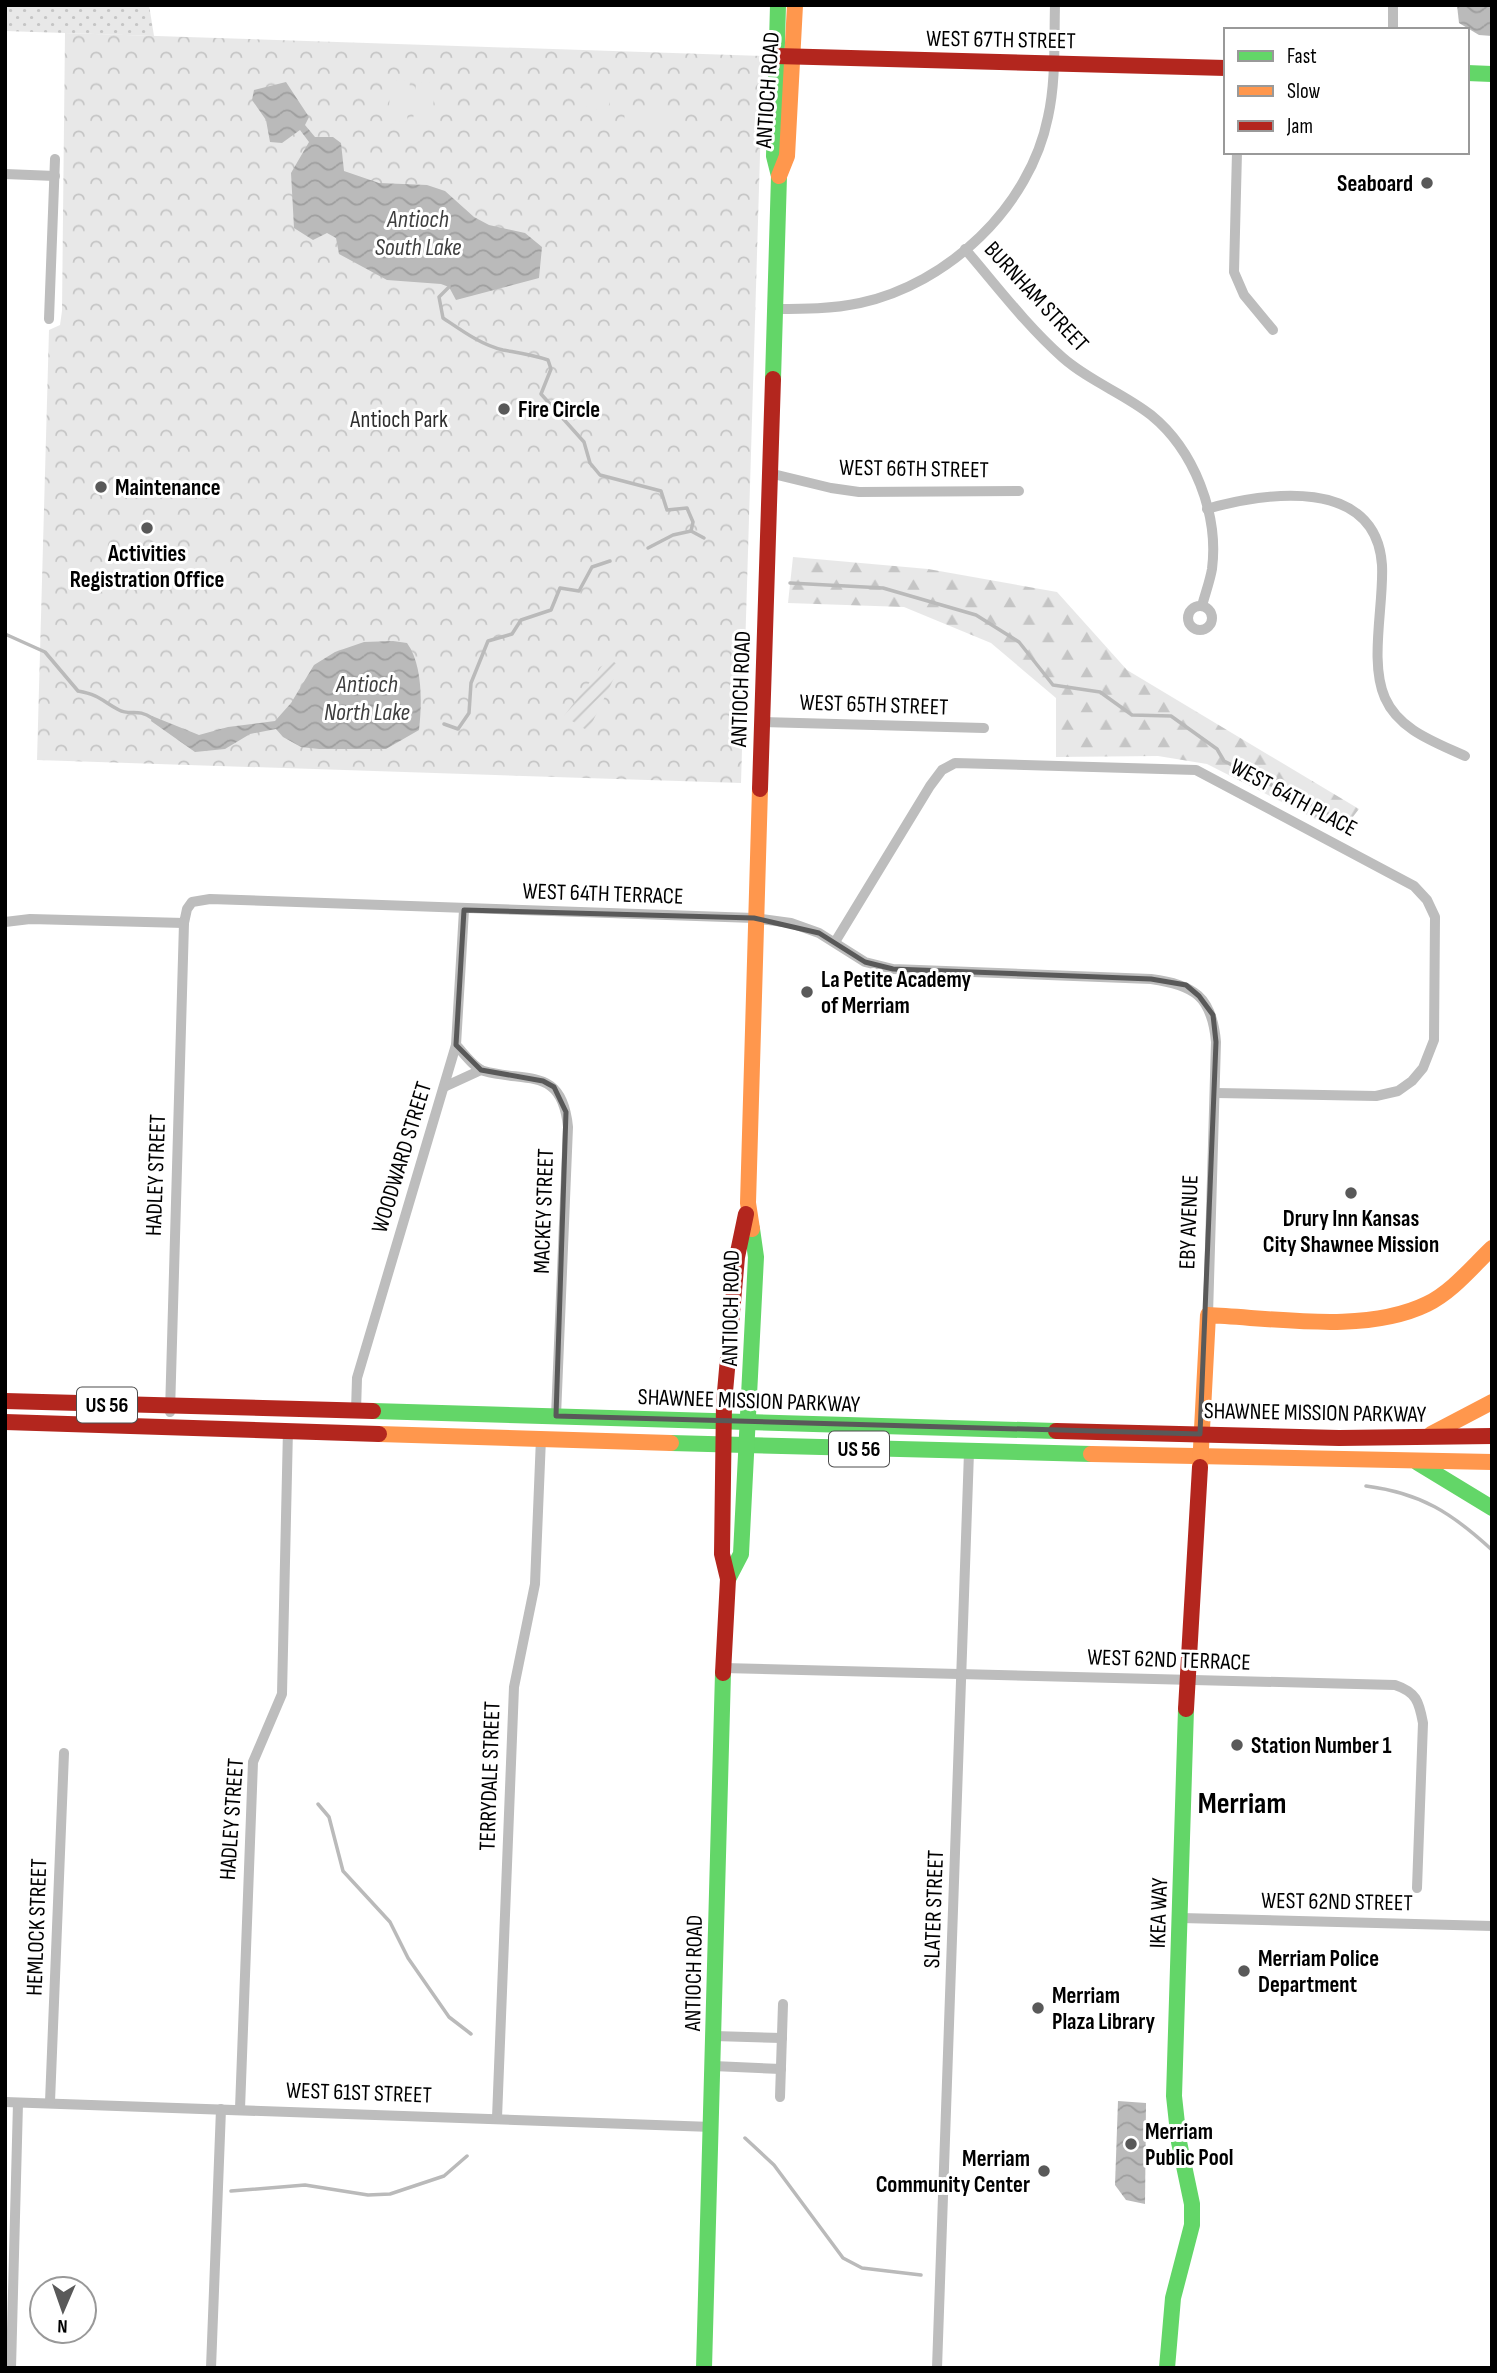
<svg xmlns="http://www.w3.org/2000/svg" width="1497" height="2373" viewBox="0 0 1497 2373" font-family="'Sofia Sans Condensed',sans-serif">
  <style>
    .grass { fill: url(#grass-dots) }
    .forest { fill: url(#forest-firs) }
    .park { fill: url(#park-crowns) }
    .garden { fill: url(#garden-furrows) }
    .pitch { fill: #e8e8e8 }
    .water { fill: url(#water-waves) }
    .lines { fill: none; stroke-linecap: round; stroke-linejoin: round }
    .stream { stroke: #bababa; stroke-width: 3.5 }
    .street { stroke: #bdbdbd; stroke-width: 10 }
    .fast { stroke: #63d668; stroke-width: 16 }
    .slow { stroke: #ff974d; stroke-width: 16 }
    .jam { stroke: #b3261e; stroke-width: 16 }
    .marked { fill: none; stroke: #595959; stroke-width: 5; stroke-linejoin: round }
    .poi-dot { fill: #595959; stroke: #fff; stroke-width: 2.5 }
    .labels { text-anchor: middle; stroke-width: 6; stroke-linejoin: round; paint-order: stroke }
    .shield { fill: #fff; stroke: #4c4c4c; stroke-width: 2 }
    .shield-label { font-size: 21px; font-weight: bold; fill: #000 }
    .street-label { font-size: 23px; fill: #000; stroke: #fff }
    .poi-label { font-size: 23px; font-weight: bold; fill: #000; stroke: #fff; text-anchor: start }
    .park-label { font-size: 23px; fill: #2d2d2d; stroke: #fff }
    .water-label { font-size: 24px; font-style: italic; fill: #3e3e3e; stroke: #fff }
    .district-label { font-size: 30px; font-weight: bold; fill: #000; stroke: #fff }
  </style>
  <defs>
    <pattern id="grass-dots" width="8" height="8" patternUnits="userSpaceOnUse" patternTransform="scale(1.75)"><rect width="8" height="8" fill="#e8e8e8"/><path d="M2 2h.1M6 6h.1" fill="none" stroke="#c5c5c5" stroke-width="1.8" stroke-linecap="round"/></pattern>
    <pattern id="forest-firs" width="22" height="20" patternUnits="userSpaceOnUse" patternTransform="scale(1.75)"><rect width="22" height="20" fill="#e8e8e8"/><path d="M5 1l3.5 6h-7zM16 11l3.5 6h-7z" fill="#c5c5c5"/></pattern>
    <pattern id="park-crowns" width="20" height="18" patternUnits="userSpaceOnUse" patternTransform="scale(1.75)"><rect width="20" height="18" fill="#e8e8e8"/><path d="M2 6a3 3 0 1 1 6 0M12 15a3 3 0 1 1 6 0" fill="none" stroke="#c5c5c5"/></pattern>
    <pattern id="garden-furrows" width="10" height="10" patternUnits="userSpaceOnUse" patternTransform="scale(1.75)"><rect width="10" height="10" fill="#e8e8e8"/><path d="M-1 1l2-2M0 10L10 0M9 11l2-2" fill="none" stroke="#c5c5c5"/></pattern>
    <pattern id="water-waves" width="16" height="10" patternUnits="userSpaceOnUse" patternTransform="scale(1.75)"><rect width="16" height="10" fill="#bababa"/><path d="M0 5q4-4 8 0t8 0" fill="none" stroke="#9e9e9e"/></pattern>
  </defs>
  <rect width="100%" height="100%" fill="#fff"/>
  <polygon class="grass" points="5,5 149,5 154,36 5,31"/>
  <polygon class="forest" points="793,557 928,569 1057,592 1127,670 1359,809 1341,832 1207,764 1158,756 1056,757 1056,698 991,643 904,607 788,603"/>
  <polygon class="park" points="65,33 763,56 741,783 37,760 49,330 60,325 62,311"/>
  <polygon class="garden" points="608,658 620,666 588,731 564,716"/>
  <g class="pitch">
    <polygon points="391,80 410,81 407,122 388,120"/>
    <polygon points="416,82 435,83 432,123 413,122"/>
    <polygon points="580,88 611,97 607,112 576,104"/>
    <polygon points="625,105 664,108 663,130 624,127"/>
  </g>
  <g class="water">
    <polygon points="1457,5 1492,5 1492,36 1479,35 1459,23"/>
    <polygon points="286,82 309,117 305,125 315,137 333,137 341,143 344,171 379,183 427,185 445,191 474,217 489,225 525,233 542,247 539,278 456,300 449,287 441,284 387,280 339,254 336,238 327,233 313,240 294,228 291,173 309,142 300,130 282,143 270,142 266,120 252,100 254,90"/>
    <path d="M393 641 407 643C423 665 422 704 419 730L386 749H319L301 747 283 737 276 729 250 734 225 749 195 752 151 721 152 716 199 735 228 727 275 721 291 703 314 665 335 652 364 642Z"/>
    <polygon points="1118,2101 1146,2103 1145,2204 1126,2200 1115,2185"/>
  </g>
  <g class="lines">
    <g class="stream">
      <path d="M449 287 439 297 443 318C461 330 481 345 503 350 519 353 533 355 548 360L551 369 541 394 584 442 590 463 600 475 661 491 667 510 687 508 693 522 691 531"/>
      <polyline points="648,548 673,535 691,531 704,538"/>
      <polyline points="790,583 883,588 976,615 1019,642 1053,685 1100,692 1132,715 1171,716 1217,749 1224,761 1327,813"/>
      <path d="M5 634 45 652 78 691C100 695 102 701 119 710 130 716 138 708 152 718"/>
      <polyline points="444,724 458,729 469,713 471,683 488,641 512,634 521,620 551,610 560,588 579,591 592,567 610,561"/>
      <path d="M1366 1486C1421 1493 1452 1513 1492 1550"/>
      <polyline points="318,1804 329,1817 343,1871 390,1922 408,1958 449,2017 471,2034"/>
      <polyline points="745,2138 774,2165 843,2258 862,2268 921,2275"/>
      <polyline points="231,2191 305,2185 368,2195 390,2194 444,2176 467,2156"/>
    </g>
    <g class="street">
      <polyline points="1393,30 1393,5"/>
      <polyline points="1237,152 1234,272 1244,295 1273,330"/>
      <polyline points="5,174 55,176"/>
      <path d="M965 249C996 285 1026 325 1062 357 1089 381 1123 393 1151 415 1194 450 1219 514 1212 569 1210 581 1205 594 1202 606"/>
      <path d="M775 309C804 309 832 309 860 303 948 284 1030 207 1048 117 1056 81 1054 42 1055 5"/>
      <polyline points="49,319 55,159"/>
      <polyline points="769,473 831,488 859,492 1019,491"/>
      <path d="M1207 509C1265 492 1376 476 1382 565 1384 605 1369 662 1385 698 1399 730 1435 742 1465 756"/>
      <circle cx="1200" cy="618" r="12"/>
      <polyline points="762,722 984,728"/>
      <path d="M5 922 30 919 184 923 187 909 192 902 210 899 754 918 791 923 819 933 865 962 893 969 1151 979C1194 985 1212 996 1216 1042L1208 1315"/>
      <polyline points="835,942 930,786 942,770 955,763 1196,770 1414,886 1427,900 1435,917 1434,1040 1423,1068 1412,1081 1398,1091 1376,1096 1216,1093"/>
      <path d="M456 1045C463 1052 474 1068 484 1071 527 1083 562 1066 568 1127L556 1416"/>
      <polyline points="444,1087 481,1070"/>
      <polyline points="356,1411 357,1378 456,1045 464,910"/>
      <polyline points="170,1412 184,923"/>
      <path d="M723 1668 1395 1685C1416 1692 1419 1701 1423 1723L1417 1888"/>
      <polyline points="1181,1918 1492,1926"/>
      <polyline points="714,2036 782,2038"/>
      <polyline points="713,2066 781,2069"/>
      <polyline points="780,2097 783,2004"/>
      <polyline points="5,2102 712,2127"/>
      <polyline points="50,2102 64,1753"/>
      <polyline points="240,2109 253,1762 282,1694 288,1429"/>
      <polyline points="497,2118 514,1687 535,1584 541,1438"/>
      <polyline points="11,2368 18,2103"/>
      <polyline points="211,2368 221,2109"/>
      <polyline points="937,2368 969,1452"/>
    </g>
    <g class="fast">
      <polyline points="1467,73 1492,74"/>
      <polyline points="773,379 779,176 774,156 778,5"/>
      <polyline points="373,1411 1056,1431"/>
      <polyline points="671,1443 1091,1454"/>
      <polyline points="1418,1463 1492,1508"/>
      <polyline points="728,1579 741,1554 756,1257 752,1229"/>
      <polyline points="704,2368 723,1673"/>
      <polyline points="1167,2368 1173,2298 1192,2225 1192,2204 1179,2142 1174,2096 1186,1709"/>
    </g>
    <g class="slow">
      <polyline points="779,176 787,156 795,5"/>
      <polyline points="752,1229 748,1203 760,789"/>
      <polyline points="379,1434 671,1443"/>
      <polyline points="1431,1434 1492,1402"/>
      <polyline points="1091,1454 1492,1462"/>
      <path d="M1200 1467 1208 1315C1274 1318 1366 1334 1427 1304 1452 1292 1472 1267 1492 1248"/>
    </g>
    <g class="jam">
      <polyline points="776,56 1226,68"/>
      <polyline points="760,789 773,379"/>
      <polyline points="5,1401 373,1411"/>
      <polyline points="5,1422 379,1434"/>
      <polyline points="1056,1431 1339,1438 1492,1436"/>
      <polyline points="723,1673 728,1579 722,1554 724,1403 737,1257 746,1214"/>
      <polyline points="1186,1709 1200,1467"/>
    </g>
  </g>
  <path class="marked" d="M464 910 754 918 819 933 865 962 893 969 1151 979 1186 985 1199 996 1213 1015 1216 1042 1200 1434 556 1416 566 1112 554 1087 543 1081 481 1070 456 1045Z"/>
  <g class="poi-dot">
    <circle cx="1427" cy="183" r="7"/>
    <circle cx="504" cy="409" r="7"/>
    <circle cx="101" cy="487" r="7"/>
    <circle cx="147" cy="528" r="7"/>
    <circle cx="807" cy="992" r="7"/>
    <circle cx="1351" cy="1193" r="7"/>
    <circle cx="1237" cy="1745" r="7"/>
    <circle cx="1244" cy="1971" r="7"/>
    <circle cx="1038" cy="2008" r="7"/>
    <circle cx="1131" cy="2144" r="7"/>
    <circle cx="1044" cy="2171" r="7"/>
  </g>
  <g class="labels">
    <g class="shield">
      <rect x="77" y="1387.5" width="60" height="35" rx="5"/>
      <rect x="829" y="1431.5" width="60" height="35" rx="5"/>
    </g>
    <g class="shield-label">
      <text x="107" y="1412">US 56</text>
      <text x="859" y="1456">US 56</text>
    </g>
    <g class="street-label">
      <text transform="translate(1001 39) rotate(1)" y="8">WEST 67TH STREET</text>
      <text transform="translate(767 90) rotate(-86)" y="8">ANTIOCH ROAD</text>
      <text transform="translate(1037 296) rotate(47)" y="8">BURNHAM STREET</text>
      <text transform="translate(914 468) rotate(1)" y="8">WEST 66TH STREET</text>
      <text transform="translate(740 689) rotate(-88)" y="8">ANTIOCH ROAD</text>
      <text transform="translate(874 704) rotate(2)" y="8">WEST 65TH STREET</text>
      <text transform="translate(1294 797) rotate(28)" y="8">WEST 64TH PLACE</text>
      <text transform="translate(603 893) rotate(2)" y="8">WEST 64TH TERRACE</text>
      <text transform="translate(401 1157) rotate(-73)" y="8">WOODWARD STREET</text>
      <text transform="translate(155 1175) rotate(-88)" y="8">HADLEY STREET</text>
      <text transform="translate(543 1211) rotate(-88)" y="8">MACKEY STREET</text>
      <text transform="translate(1188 1222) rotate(-88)" y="8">EBY AVENUE</text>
      <text transform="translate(730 1308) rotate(-89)" y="8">ANTIOCH ROAD</text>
      <text transform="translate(749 1400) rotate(2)" y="8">SHAWNEE MISSION PARKWAY</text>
      <text transform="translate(1315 1412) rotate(1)" y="8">SHAWNEE MISSION PARKWAY</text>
      <text transform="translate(1169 1659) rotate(2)" y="8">WEST 62ND TERRACE</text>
      <text transform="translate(489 1776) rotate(-88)" y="8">TERRYDALE STREET</text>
      <text transform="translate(231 1819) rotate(-86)" y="8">HADLEY STREET</text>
      <text transform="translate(1337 1901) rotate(1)" y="8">WEST 62ND STREET</text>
      <text transform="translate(933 1909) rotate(-88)" y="8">SLATER STREET</text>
      <text transform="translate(1158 1913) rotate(-88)" y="8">IKEA WAY</text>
      <text transform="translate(36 1927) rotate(-88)" y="8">HEMLOCK STREET</text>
      <text transform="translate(693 1973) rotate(-89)" y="8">ANTIOCH ROAD</text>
      <text transform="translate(359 2092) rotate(2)" y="8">WEST 61ST STREET</text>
    </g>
    <g class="poi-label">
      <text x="1413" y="191" text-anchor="end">Seaboard</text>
      <text x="518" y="417">Fire Circle</text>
      <text x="115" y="495">Maintenance</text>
      <text x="147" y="561" text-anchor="middle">Activities<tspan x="147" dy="26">Registration Office</tspan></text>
      <text x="821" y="987">La Petite Academy<tspan x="821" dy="26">of Merriam</tspan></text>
      <text x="1351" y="1226" text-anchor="middle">Drury Inn Kansas<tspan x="1351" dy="26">City Shawnee Mission</tspan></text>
      <text x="1251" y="1753">Station Number 1</text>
      <text x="1258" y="1966">Merriam Police<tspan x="1258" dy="26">Department</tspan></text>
      <text x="1052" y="2003">Merriam<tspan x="1052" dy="26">Plaza Library</tspan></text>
      <text x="1145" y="2139">Merriam<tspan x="1145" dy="26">Public Pool</tspan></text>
      <text x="1030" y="2166" text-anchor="end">Merriam<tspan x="1030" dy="26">Community Center</tspan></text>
    </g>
    <g class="park-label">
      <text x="399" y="427">Antioch Park</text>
    </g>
    <g class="water-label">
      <text x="418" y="227">Antioch<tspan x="418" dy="28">South Lake</tspan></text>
      <text x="367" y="692">Antioch<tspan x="367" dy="28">North Lake</tspan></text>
    </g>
    <g class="district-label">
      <text x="1242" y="1813">Merriam</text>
    </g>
  </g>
  <rect width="1497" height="2373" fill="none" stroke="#000000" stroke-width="14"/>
  <rect x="1224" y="28" width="245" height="126" fill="#ffffff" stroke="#999999" stroke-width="2"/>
  <rect x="1238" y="51" width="35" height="10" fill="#63d668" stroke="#999999" stroke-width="2"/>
  <text x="1287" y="63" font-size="21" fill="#000000">Fast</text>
  <rect x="1238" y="86" width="35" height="10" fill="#ff974d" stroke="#999999" stroke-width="2"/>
  <text x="1287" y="98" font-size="21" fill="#000000">Slow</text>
  <rect x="1238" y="121" width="35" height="10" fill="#b3261e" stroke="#999999" stroke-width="2"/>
  <text x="1287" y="133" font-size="21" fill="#000000">Jam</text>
  <g transform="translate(63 2310) rotate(182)"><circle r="33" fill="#ffffff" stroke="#999999" stroke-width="2"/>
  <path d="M0-5L12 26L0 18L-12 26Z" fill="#595959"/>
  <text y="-10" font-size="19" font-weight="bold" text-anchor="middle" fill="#000000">N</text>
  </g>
</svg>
